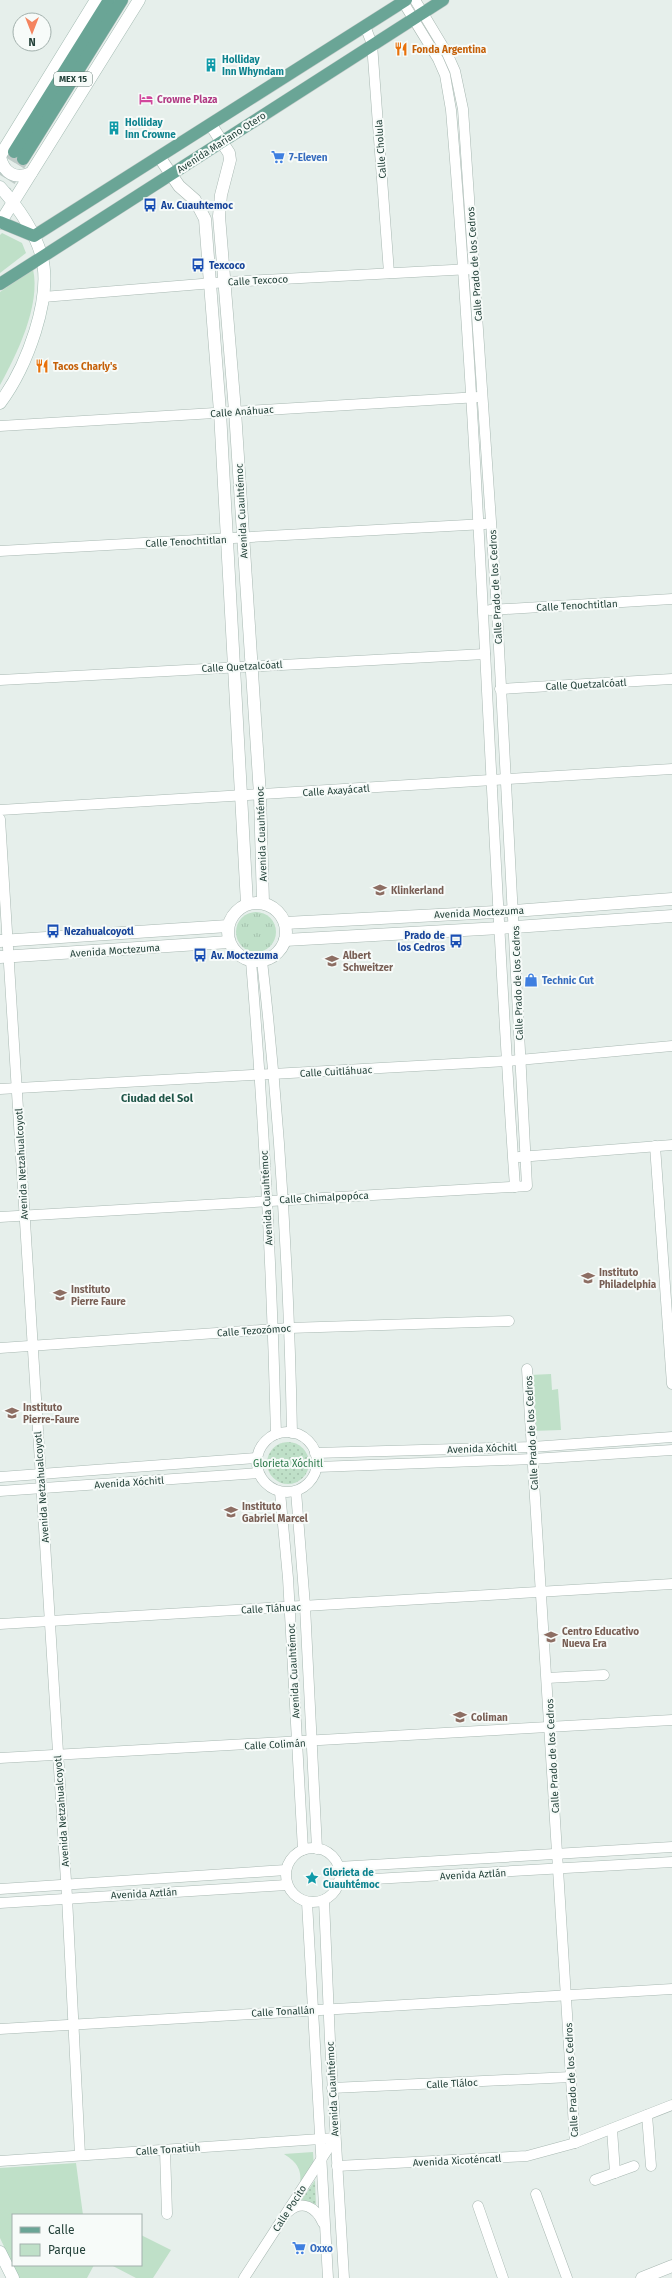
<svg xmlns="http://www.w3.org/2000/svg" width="672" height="2278" viewBox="0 0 672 2278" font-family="'Fira Sans',sans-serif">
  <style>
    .grass { fill: url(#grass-tufts) }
    .park { fill: #bfe0c8 }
    .garden { fill: url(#garden-dots) }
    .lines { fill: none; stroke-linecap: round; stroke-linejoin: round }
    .primary-tunnel { stroke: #bfccc8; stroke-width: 12; stroke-dasharray: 12 6; stroke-linecap: butt }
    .minor-casing { stroke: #a8b8b2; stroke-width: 11 }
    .tertiary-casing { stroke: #a8b8b2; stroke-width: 13 }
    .secondary-casing { stroke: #a4bbb3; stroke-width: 13 }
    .primary-casing { stroke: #c2cac8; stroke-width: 13 }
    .minor { stroke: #fff; stroke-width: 10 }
    .tertiary { stroke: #fff; stroke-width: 12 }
    .secondary { stroke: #fff; stroke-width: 12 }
    .primary { stroke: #6aa596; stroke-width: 12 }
    .labels { text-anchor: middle; stroke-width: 4; stroke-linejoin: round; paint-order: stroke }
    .shield { fill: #f7fbf9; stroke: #637a73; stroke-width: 1 }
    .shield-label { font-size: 9px; font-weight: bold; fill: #24423a }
    .food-label { font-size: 10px; font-weight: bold; fill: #c56008; stroke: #f7fbf9; text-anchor: start }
    .culture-label { font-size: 10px; font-weight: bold; fill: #0d838f; stroke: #f7fbf9; text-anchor: start }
    .hotel-label { font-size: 10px; font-weight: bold; fill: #b23c85; stroke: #f7fbf9; text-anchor: start }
    .street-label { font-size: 10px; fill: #24423a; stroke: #f7fbf9 }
    .shop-label { font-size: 10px; font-weight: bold; fill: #366cbe; stroke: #f7fbf9; text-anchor: start }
    .transit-label { font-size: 10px; font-weight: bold; fill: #164399; stroke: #f7fbf9; text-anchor: start }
    .education-label { font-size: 10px; font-weight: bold; fill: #785e54; stroke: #f7fbf9; text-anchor: start }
    .park-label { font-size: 10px; fill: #2d7a4b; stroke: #f7fbf9 }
    .neighbourhood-label { font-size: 11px; font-weight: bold; fill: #1f5548; stroke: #f7fbf9 }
  </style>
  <defs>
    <pattern id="grass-tufts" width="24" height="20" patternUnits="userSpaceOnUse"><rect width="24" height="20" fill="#bfe0c8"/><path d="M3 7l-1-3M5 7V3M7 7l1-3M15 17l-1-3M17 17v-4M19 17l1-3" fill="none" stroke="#a4c1ad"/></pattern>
    <pattern id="garden-dots" width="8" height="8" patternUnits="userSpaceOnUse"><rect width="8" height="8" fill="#bfe0c8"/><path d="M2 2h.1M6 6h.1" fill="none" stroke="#a4c1ad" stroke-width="1.8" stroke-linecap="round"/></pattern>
  </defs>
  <rect width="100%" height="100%" fill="#e6efeb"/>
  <circle class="grass" cx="256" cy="932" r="20"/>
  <g class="park">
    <polygon points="2,233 22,243 26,253 0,273 0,235"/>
    <path d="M33 269C41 305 17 354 0 385V292Z"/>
    <polygon points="551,1374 552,1390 558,1389 561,1430 532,1431 530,1375"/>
    <path d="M313 2152 314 2167 300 2186C302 2170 298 2163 284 2154Z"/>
    <polygon points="76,2163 83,2215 13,2215 13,2265 94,2265 87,2278 19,2278 0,2238 0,2168"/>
    <polygon points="141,2235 171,2250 153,2278 136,2278 111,2265 141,2265"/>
  </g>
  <g class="garden">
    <circle cx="288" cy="1463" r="21"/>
    <polygon points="315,2180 316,2206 299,2204"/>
  </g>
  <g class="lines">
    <g class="primary-tunnel">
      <polyline points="0,175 14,152"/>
      <polyline points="0,196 23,159"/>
    </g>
    <g class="minor-casing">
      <g id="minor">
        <path d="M403 2 438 59 445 75 451 110C481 469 490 828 515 1187"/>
        <polyline points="365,26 372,44 389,273"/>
        <polyline points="43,297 226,282 471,269"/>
        <polyline points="0,426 479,397"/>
        <polyline points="0,551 485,524"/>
        <polyline points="490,610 672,599"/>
        <polyline points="0,680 485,654"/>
        <polyline points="500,689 672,679"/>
        <polyline points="0,810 672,769"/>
        <polyline points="0,819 67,1897 80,2155"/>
        <path d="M251 961C264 1118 272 1277 276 1434"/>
        <path d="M262 961C280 1118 289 1275 292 1433"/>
        <polyline points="0,1089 507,1061 672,1046"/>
        <polyline points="655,1146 672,1384"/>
        <polyline points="519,1157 672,1145"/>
        <polyline points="0,1217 527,1186 497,610 463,109 455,71 447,53 415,0"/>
        <polyline points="0,1348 289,1328 509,1321"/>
        <polyline points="527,1369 575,2143"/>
        <circle cx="287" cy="1462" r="30"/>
        <polyline points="315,1453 532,1447 672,1437"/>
        <polyline points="317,1467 532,1459 672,1450"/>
        <polyline points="0,1477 257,1458"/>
        <polyline points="0,1491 258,1473"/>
        <polyline points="296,1491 305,1606 317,1849"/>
        <polyline points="280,1492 288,1578 303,1850"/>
        <polyline points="0,1624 672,1584"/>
        <polyline points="547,1678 604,1675"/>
        <polyline points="0,1758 672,1720"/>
        <circle cx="313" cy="1875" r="27"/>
        <polyline points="338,1867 672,1847"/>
        <polyline points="339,1881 672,1862"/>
        <polyline points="0,1889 286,1870"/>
        <polyline points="324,1900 330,2041 344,2278"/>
        <polyline points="307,1902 328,2278"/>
        <polyline points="0,1903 287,1885"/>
        <polyline points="0,2029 672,1989"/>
        <polyline points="332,2088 571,2077"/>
        <polyline points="647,2115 651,2166"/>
        <polyline points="612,2129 615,2173"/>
        <polyline points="165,2150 167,2214"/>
        <polyline points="0,2161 335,2138"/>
        <polyline points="337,2166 527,2156 575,2143 672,2105"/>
        <polyline points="595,2180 634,2166"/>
        <polyline points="536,2194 567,2278"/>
        <polyline points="478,2206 503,2278"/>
        <path d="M288 2212C302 2199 316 2207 323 2223"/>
        <polyline points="244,2278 335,2138"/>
      </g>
    </g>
    <g class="tertiary-casing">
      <g id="tertiary">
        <polyline points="211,125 229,153 230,160 221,195 219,216 235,411 260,795 263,903"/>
        <polyline points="160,158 179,186 195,200 205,219 220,412 247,904"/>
        <circle cx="257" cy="932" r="29"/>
        <polyline points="285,923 514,911 672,899"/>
        <polyline points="285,940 500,928 672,916"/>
        <polyline points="0,941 228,926"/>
        <polyline points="0,957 229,942"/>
        <polyline points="642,2278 672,2266"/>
      </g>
    </g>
    <g class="secondary-casing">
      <g id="secondary">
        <polyline points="0,156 96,0"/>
        <path d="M0 157C4 173 15 180 31 173"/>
        <path d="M0 187C18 207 33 228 41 254 54 297 26 368 0 403"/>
        <polyline points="0,223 139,0"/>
        <polyline points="0,2252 13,2278"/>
      </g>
    </g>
    <g class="primary-casing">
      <g id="primary">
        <polyline points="14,152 109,0"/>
        <polyline points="23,159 122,0"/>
        <polyline points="0,222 34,236 406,0"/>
        <polyline points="0,284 443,0"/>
      </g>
    </g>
    <use href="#minor" class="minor"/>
    <use href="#tertiary" class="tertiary"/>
    <use href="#secondary" class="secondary"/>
    <use href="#primary" class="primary"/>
  </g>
  <defs>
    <g id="restaurant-bare" transform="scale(1.08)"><path d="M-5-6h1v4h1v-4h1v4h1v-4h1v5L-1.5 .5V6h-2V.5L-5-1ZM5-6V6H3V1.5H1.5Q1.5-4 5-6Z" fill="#e8710a" stroke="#f7fbf9" stroke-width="2.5" paint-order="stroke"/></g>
    <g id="building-bare" transform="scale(1.08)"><path d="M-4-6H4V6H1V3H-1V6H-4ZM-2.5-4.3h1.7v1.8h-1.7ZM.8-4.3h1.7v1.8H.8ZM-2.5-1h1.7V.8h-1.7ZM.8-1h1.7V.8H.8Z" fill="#0f9aa8" stroke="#f7fbf9" stroke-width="2.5" paint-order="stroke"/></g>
    <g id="hotel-bare" transform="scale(1.08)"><path d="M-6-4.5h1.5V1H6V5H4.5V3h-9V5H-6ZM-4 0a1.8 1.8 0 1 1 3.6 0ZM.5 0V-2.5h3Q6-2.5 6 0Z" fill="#d1479c" stroke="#f7fbf9" stroke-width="2.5" paint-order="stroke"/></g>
    <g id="supermarket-bare" transform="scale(1.08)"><path d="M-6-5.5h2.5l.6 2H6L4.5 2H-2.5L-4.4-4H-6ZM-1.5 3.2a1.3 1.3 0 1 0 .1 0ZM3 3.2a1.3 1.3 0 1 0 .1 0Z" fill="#3f7fe0" stroke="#f7fbf9" stroke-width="2.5" paint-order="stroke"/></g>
    <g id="bus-bare" transform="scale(1.08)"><path d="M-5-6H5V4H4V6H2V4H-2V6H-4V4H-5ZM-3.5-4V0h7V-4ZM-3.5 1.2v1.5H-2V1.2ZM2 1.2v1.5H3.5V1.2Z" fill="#1a4fb4" stroke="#f7fbf9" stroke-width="2.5" paint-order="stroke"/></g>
    <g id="school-bare" transform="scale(1.08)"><path d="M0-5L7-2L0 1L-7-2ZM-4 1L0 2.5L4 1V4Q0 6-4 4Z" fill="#8d6e63" stroke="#f7fbf9" stroke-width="2.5" paint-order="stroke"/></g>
    <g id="shop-bare" transform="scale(1.08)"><path d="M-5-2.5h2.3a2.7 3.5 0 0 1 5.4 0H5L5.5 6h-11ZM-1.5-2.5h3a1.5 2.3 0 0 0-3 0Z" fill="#3f7fe0" stroke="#f7fbf9" stroke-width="2.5" paint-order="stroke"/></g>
    <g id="sight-bare" transform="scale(1.08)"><path d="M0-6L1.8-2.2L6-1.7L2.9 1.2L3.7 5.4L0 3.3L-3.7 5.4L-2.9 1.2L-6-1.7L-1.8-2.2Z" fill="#0f9aa8" stroke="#f7fbf9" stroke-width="2.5" paint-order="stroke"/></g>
  </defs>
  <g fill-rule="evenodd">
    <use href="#restaurant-bare" x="401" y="49"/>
    <use href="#building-bare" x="211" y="65"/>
    <use href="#hotel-bare" x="146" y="99"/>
    <use href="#building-bare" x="114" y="128"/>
    <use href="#supermarket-bare" x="278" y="157"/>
    <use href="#bus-bare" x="150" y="205"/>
    <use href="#bus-bare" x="198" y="265"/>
    <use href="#restaurant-bare" x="42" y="366"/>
    <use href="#school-bare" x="380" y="890"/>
    <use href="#bus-bare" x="53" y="931"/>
    <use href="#bus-bare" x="456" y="941"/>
    <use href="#bus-bare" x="200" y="955"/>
    <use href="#school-bare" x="332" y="961"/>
    <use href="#shop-bare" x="531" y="980"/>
    <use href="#school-bare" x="588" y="1278"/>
    <use href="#school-bare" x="60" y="1295"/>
    <use href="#school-bare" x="12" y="1413"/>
    <use href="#school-bare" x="231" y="1512"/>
    <use href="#school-bare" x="551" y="1637"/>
    <use href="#school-bare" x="460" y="1717"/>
    <use href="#sight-bare" x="312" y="1878"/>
    <use href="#supermarket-bare" x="299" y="2248"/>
  </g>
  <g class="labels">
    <rect class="shield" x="54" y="72" width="38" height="14" rx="3"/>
    <g class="shield-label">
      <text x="73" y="82">MEX 15</text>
    </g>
    <g class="food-label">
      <text x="412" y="53">Fonda Argentina</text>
      <text x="53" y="370">Tacos Charly's</text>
    </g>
    <g class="culture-label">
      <text x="222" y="63">Holliday<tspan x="222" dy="12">Inn Whyndam</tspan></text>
      <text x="125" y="126">Holliday<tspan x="125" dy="12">Inn Crowne</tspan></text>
      <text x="323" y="1876">Glorieta de<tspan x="323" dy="12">Cuauhtémoc</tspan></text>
    </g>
    <g class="hotel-label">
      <text x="157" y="103">Crowne Plaza</text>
    </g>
    <g class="street-label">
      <text transform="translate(221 142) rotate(-33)" y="4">Avenida Mariano Otero</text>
      <text transform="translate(380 149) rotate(-94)" y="4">Calle Cholula</text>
      <text transform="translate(474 264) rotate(-94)" y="4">Calle Prado de los Cedros</text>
      <text transform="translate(258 280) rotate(-3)" y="4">Calle Texcoco</text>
      <text transform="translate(242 411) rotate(-4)" y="4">Calle Anáhuac</text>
      <text transform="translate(241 511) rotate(-93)" y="4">Avenida Cuauhtémoc</text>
      <text transform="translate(186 541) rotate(-3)" y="4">Calle Tenochtitlan</text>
      <text transform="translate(495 587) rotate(-93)" y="4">Calle Prado de los Cedros</text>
      <text transform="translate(577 605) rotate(-3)" y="4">Calle Tenochtitlan</text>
      <text transform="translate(242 666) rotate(-3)" y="4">Calle Quetzalcóatl</text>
      <text transform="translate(586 684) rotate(-3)" y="4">Calle Quetzalcóatl</text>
      <text transform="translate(336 790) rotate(-4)" y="4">Calle Axayácatl</text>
      <text transform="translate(261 834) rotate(-92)" y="4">Avenida Cuauhtémoc</text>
      <text transform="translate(479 912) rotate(-3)" y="4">Avenida Moctezuma</text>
      <text transform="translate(115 950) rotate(-4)" y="4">Avenida Moctezuma</text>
      <text transform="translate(517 983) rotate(-92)" y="4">Calle Prado de los Cedros</text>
      <text transform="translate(336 1071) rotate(-3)" y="4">Calle Cuitláhuac</text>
      <text transform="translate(21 1164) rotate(-93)" y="4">Avenida Netzahualcoyotl</text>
      <text transform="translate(324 1197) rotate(-3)" y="4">Calle Chimalpopóca</text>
      <text transform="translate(266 1198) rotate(-93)" y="4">Avenida Cuauhtémoc</text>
      <text transform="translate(254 1330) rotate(-4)" y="4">Calle Tezozómoc</text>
      <text transform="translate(531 1433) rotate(-93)" y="4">Calle Prado de los Cedros</text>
      <text transform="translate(482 1448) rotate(-2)" y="4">Avenida Xóchitl</text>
      <text transform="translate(129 1482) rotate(-4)" y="4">Avenida Xóchitl</text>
      <text transform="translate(41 1487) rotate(-94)" y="4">Avenida Netzahualcoyotl</text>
      <text transform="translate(271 1608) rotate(-3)" y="4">Calle Tláhuac</text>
      <text transform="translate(293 1671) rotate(-93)" y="4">Avenida Cuauhtémoc</text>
      <text transform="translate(275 1744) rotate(-3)" y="4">Calle Colimán</text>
      <text transform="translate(552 1756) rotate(-93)" y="4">Calle Prado de los Cedros</text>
      <text transform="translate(61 1811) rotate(-94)" y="4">Avenida Netzahualcoyotl</text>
      <text transform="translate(473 1874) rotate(-3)" y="4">Avenida Aztlán</text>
      <text transform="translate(144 1893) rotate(-3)" y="4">Avenida Aztlán</text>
      <text transform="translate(283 2011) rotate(-3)" y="4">Calle Tonallán</text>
      <text transform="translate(571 2080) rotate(-93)" y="4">Calle Prado de los Cedros</text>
      <text transform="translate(452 2083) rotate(-3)" y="4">Calle Tláloc</text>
      <text transform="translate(332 2089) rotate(-93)" y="4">Avenida Cuauhtémoc</text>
      <text transform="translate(168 2149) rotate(-4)" y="4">Calle Tonatiuh</text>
      <text transform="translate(457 2160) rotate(-3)" y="4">Avenida Xicoténcatl</text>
      <text transform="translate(289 2208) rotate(-57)" y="4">Calle Pocito</text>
    </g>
    <g class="shop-label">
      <text x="289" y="161">7-Eleven</text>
      <text x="542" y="984">Technic Cut</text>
      <text x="310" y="2252">Oxxo</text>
    </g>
    <g class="transit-label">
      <text x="161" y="209">Av. Cuauhtemoc</text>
      <text x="209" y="269">Texcoco</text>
      <text x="64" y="935">Nezahualcoyotl</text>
      <text x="445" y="939" text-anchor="end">Prado de<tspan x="445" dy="12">los Cedros</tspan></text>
      <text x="211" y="959">Av. Moctezuma</text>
    </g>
    <g class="education-label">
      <text x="391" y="894">Klinkerland</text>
      <text x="343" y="959">Albert<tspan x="343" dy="12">Schweitzer</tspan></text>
      <text x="599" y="1276">Instituto<tspan x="599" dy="12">Philadelphia</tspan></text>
      <text x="71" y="1293">Instituto<tspan x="71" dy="12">Pierre Faure</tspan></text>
      <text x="23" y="1411">Instituto<tspan x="23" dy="12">Pierre-Faure</tspan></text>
      <text x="242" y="1510">Instituto<tspan x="242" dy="12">Gabriel Marcel</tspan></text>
      <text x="562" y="1635">Centro Educativo<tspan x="562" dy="12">Nueva Era</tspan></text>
      <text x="471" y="1721">Coliman</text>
    </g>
    <g class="park-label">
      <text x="288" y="1467">Glorieta Xóchitl</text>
    </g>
    <g class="neighbourhood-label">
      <text x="157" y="1102">Ciudad del Sol</text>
    </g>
  </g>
  <rect x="12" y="2214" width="130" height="52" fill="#f7fbf9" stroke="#a3b1ad"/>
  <rect x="20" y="2227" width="20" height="6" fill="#6aa596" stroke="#a3b1ad"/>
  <text x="48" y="2234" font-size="12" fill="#24423a">Calle</text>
  <rect x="20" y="2244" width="20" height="12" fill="#bfe0c8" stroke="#a3b1ad"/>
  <text x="48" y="2254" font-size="12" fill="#24423a">Parque</text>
  <g transform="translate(32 32) rotate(180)"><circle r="19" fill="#f7fbf9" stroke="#a3b1ad"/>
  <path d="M0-3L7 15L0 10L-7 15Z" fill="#f4845f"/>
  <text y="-6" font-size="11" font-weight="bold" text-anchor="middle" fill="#24423a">N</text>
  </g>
</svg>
